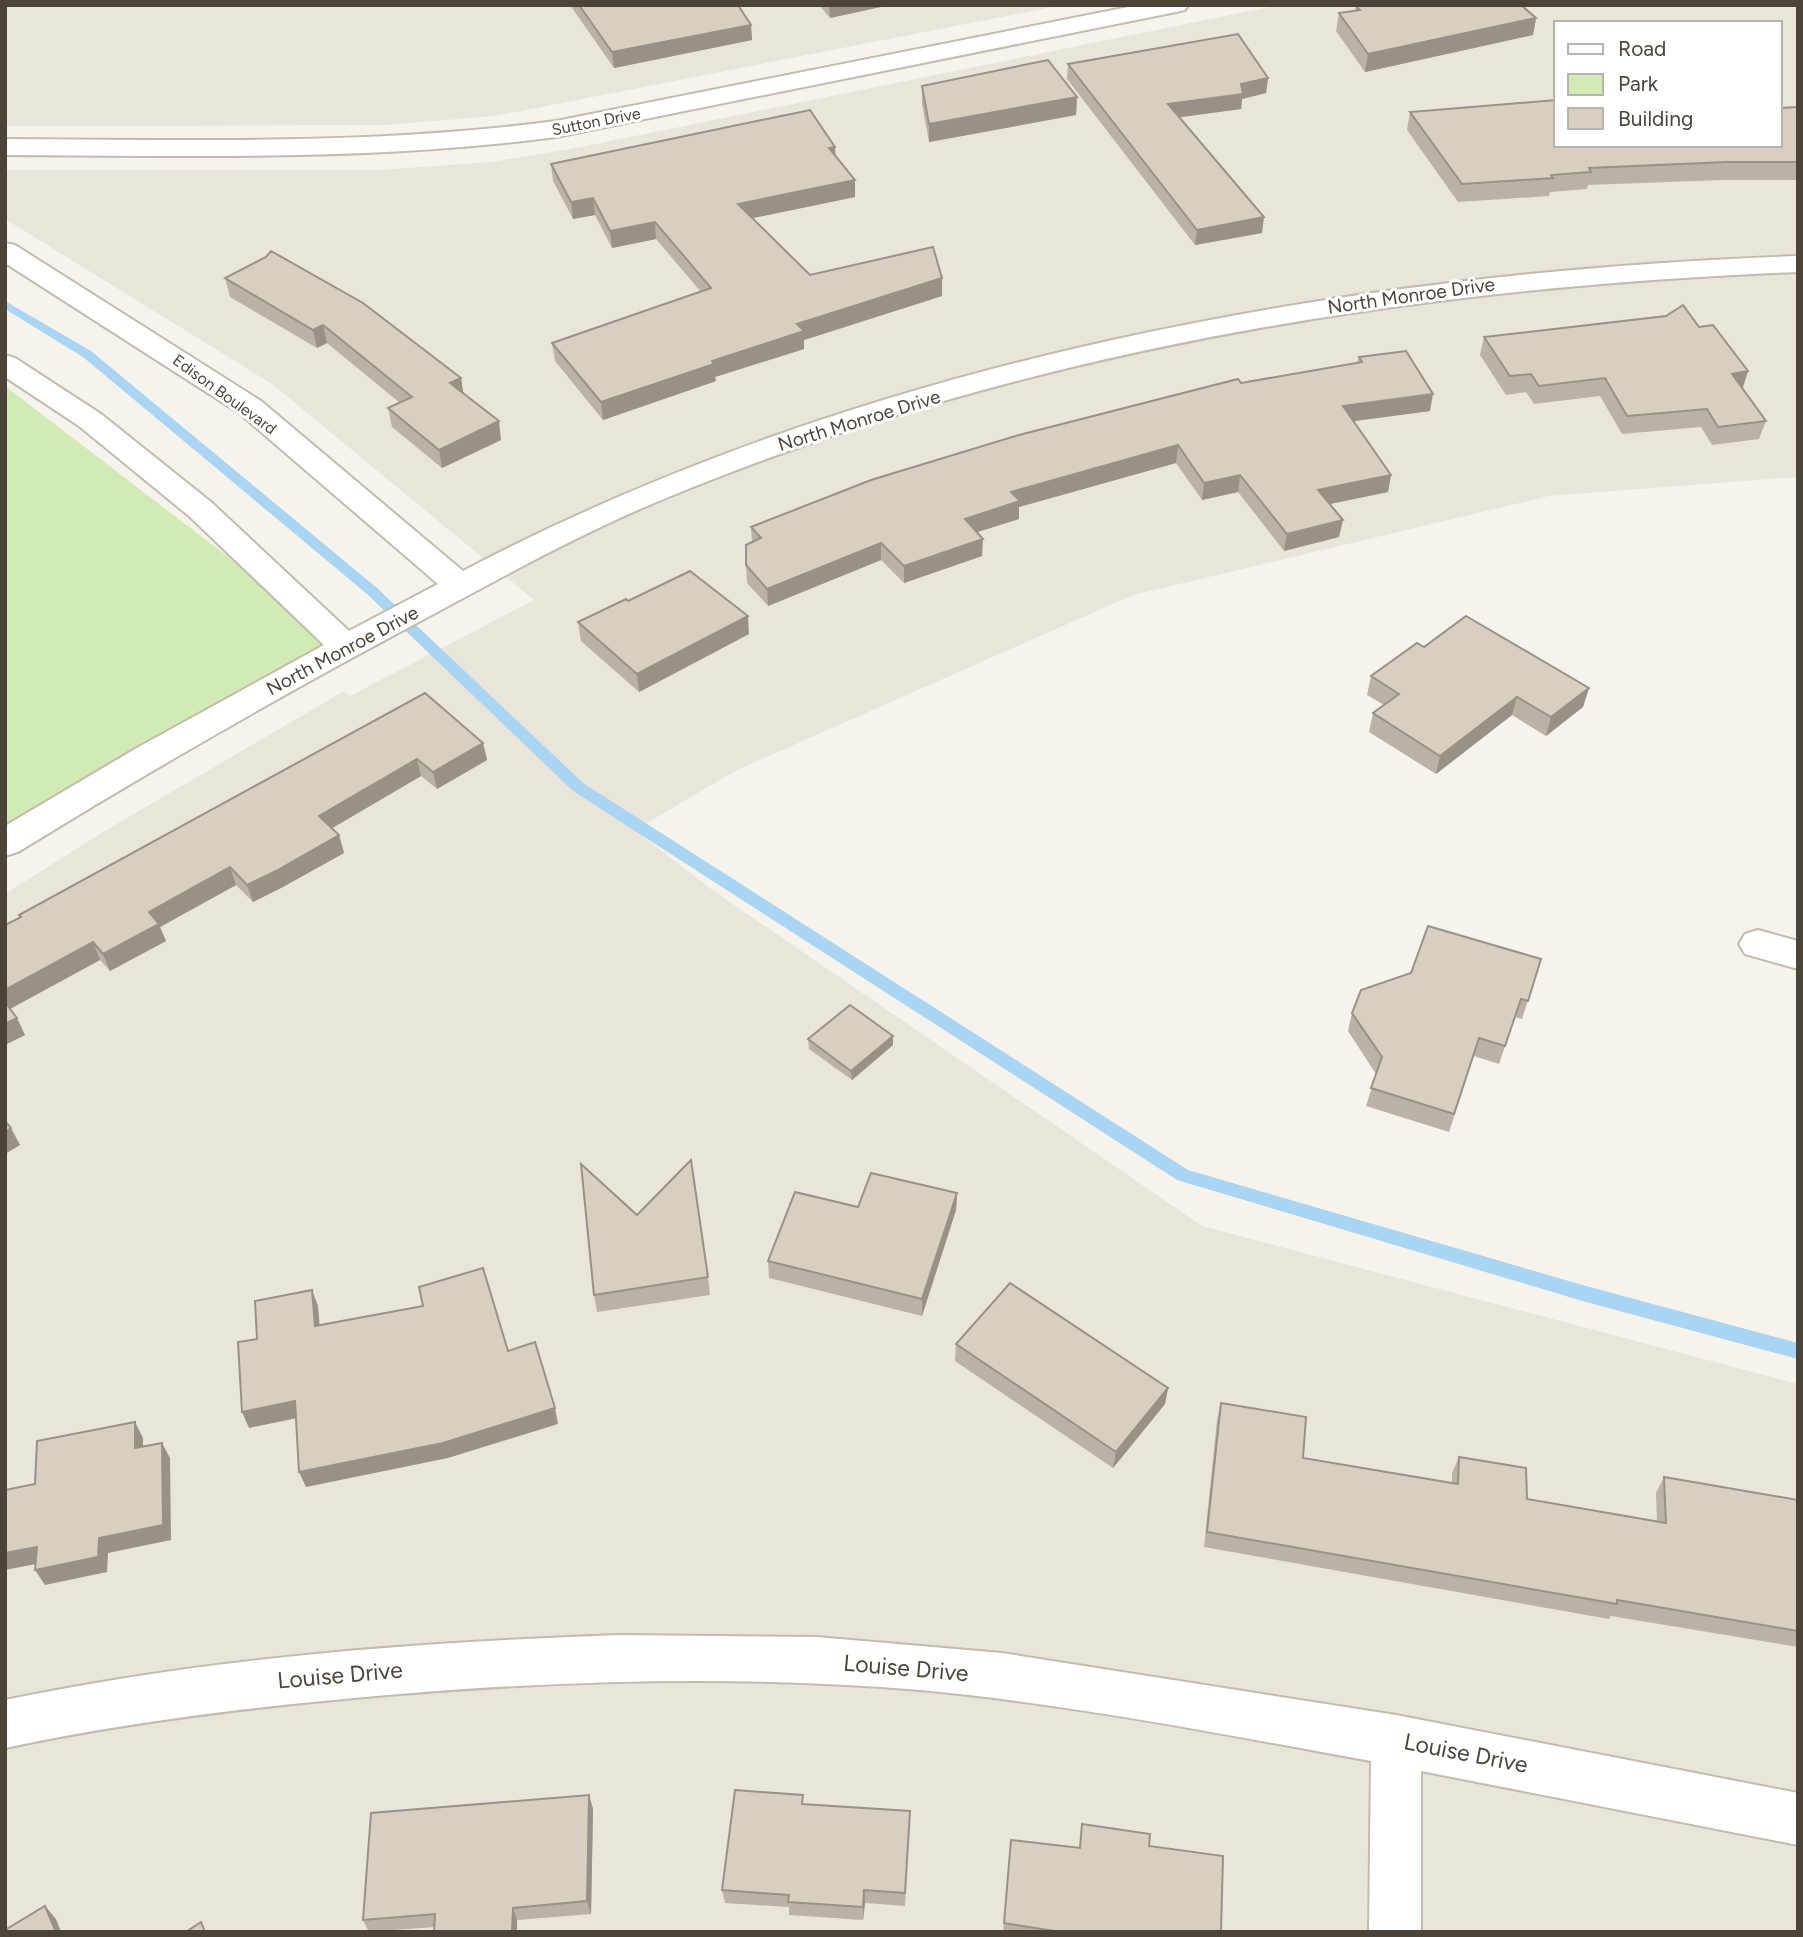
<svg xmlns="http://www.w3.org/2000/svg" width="1803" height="1937" viewBox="0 0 1803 1937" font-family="Figtree,sans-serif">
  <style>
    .residential { fill: #eae5da; fill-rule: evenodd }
    .green { fill: #d2eab5 }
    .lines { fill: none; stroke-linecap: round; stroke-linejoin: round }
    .stream { fill: #a9d4f2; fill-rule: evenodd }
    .minor-casing { stroke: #c2bbae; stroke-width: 4 }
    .minor { fill: #fff; fill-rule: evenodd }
    .wall { fill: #bab2a6 }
    .shaded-wall { fill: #979187 }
    .building { fill: #d8cfc1; stroke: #979187; stroke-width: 2 }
    .labels { text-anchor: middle; stroke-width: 6; stroke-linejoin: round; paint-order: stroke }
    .far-street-label { font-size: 16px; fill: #4b4439; stroke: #fff }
    .street-label { font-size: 19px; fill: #4b4439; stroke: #fff }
    .near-street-label { font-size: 23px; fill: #4b4439; stroke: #fff }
  </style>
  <rect width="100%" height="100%" fill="#f6f3ec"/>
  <g class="residential">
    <polygon points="5,5 1063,5 495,116 386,125 126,126 5,126"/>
    <path d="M1279 5H1798V477L1549 496 1133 595 737 770 635 830 711 889 1202 1226 1798 1384V1932H5V894L103 832 344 691 350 696 534 600 272 384 5 219V170H379L491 162 581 147ZM1556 23H1780V145H1556Z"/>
  </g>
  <polygon class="green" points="5,386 346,647 5,835"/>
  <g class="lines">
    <polygon class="stream" points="5,301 91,351 377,588 583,783 1188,1170 1586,1286 1798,1343 1798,1359 1586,1302 1177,1180 573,791 367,594 83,357 5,309"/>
    <g class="minor-casing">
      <g id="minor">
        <path d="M1138 5H1188L1185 10 1176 12 556 137C373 161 190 156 5 155V139C190 140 373 145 556 121Z"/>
        <path d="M5 243 15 245 261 401 463 571C866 359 1346 272 1798 256V272C1415 287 1027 349 671 496 582 532 499 579 415 624 280 696 148 772 18 852L5 856V826L135 749 324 645 189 516 79 426 5 377V355L15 358 101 414 211 502 349 631 438 584 239 413 5 263Z"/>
        <polygon points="1758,930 1798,941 1798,969 1745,954 1739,944 1745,934"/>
        <path d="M620 1635 817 1637 1002 1653 1396 1715 1798 1793V1845L1421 1771V1932H1369L1371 1761C1222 1734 1071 1704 920 1690 743 1675 565 1680 388 1695 259 1706 132 1721 5 1748V1700C207 1658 414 1642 620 1635Z"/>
      </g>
    </g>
    <use href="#minor" class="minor"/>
  </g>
  <g class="wall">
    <polygon points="570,5 738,5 751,25 752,40 614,68"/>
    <polygon points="819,5 890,5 830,18"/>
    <polygon points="1356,6 1536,18 1533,35 1365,72 1336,31 1339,13 1355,11"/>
    <polygon points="1068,64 1268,78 1266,93 1242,99 1241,109 1180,117 1262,233 1195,245 1067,79"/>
    <polygon points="922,86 1077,97 1076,115 929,142 922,104"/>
    <polygon points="1798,107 1798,180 1722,180 1588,185 1587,189 1550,192 1549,196 1458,202 1407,130 1410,112 1556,145 1780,145"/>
    <polygon points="836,156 855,180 855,197 752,218 810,275 942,296 804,340 804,349 715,377 716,381 603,420 555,361 552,343 701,292 656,239 612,248 595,215 573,219 553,181 551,164"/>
    <polygon points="225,278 461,378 463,394 501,440 442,468 392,427 388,408 400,403 327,343 317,348 230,297"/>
    <polygon points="1699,327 1748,371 1743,388 1766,421 1759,439 1712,445 1701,427 1622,434 1600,396 1534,404 1526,392 1506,395 1480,355 1484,337"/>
    <polygon points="1359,357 1430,411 1354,421 1391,475 1388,492 1330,504 1339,537 1284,551 1238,492 1202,500 1176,463 1019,507 1019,519 977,532 982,556 904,583 881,560 768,606 747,583 746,565 752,542 751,527 1241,383 1357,363"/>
    <polygon points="628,601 749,634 639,692 581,641 578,622"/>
    <polygon points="1424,647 1589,688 1583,707 1546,736 1512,715 1436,774 1369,732 1373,713 1384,705 1367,695 1371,676"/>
    <polygon points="425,693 483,743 487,760 437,789 421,776 332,828 339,835 344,853 281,888 253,902 236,885 160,927 166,941 110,971 100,960 10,1009 25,1035 5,1045 20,917 19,915"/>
    <polygon points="1541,959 1522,1019 1515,1017 1499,1064 1474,1056 1449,1132 1366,1106 1376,1074 1348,1031 1352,1013"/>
    <polygon points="808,1039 893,1045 852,1080 809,1049"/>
    <polygon points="957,1193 956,1210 922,1316 769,1278 768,1261 858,1207"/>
    <polygon points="637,1215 708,1277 710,1295 597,1312 594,1295"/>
    <polygon points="956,1344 1168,1388 1165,1404 1113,1468 955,1361"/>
    <polygon points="1221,1403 1303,1458 1452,1483 1452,1473 1459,1457 1527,1499 1657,1522 1656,1493 1664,1477 1798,1500 1798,1647 1611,1616 1609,1619 1204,1547 1217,1420"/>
    <polygon points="589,1795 593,1809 591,1914 517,1920 517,1932 434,1932 434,1927 369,1932 363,1920"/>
    <polygon points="803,1804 910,1811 905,1906 865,1903 863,1920 789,1915 789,1907 725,1903 722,1890"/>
    <polygon points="1082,1824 1149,1846 1221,1932 1003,1932 1011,1840 1079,1848"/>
  </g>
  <g class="shaded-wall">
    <polygon points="829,5 890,5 830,18"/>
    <polygon points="1536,18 1533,35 1365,72 1368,54"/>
    <polygon points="751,25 752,40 614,68 612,52"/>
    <polygon points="1268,78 1266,93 1242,99 1241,109 1167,119 1168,104 1241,84"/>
    <polygon points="1077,97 1076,115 929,142 929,124"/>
    <polygon points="835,147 836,164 829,148"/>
    <polygon points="855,180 855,197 739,221 738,204"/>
    <polygon points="593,198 595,215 573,219 571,202"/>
    <polygon points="1264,217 1262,233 1195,245 1197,230"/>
    <polygon points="655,222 656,239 612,248 610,231"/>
    <polygon points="942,278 942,296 804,340 804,349 715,377 716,381 603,420 601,402 712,361 797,324"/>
    <polygon points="323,325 327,343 317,348 313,330"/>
    <polygon points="1748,371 1742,389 1732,374"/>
    <polygon points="461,378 464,397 450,383"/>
    <polygon points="1433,394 1430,411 1340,423 1343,406"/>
    <polygon points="499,421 501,440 442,468 439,450"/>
    <polygon points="1178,445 1176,463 1019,507 1019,519 965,536 965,519 1011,492"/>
    <polygon points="1240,475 1238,492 1202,500 1204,483"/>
    <polygon points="1391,475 1388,492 1315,507 1318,490"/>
    <polygon points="1343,520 1339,537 1284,551 1287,534"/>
    <polygon points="983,539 982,556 904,583 904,566"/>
    <polygon points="881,543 881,560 768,606 767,589"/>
    <polygon points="748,616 749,634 639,692 637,674"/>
    <polygon points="1589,688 1583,707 1546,736 1551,717"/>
    <polygon points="1517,697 1512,715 1436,774 1440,756"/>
    <polygon points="483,743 487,760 437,789 433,772"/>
    <polygon points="417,759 421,776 324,833 319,816"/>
    <polygon points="339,835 344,853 281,888 253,902 247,885"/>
    <polygon points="230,867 236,885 160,927 166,941 110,971 103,954 149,912"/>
    <polygon points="93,942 100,960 6,1011 5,1008 5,990"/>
    <polygon points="17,1018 25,1035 5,1045 5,1024"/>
    <polygon points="893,1036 893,1045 852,1080 851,1071"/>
    <polygon points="11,1128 20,1145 5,1154 5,1132"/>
    <polygon points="957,1193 956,1210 922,1316 922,1299"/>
    <polygon points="312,1290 318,1306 321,1342 315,1326"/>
    <polygon points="1168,1388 1165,1404 1113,1468 1116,1452"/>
    <polygon points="295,1401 302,1417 249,1428 242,1412"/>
    <polygon points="555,1408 558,1424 448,1458 306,1487 299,1472"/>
    <polygon points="135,1422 143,1438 143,1464 135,1448"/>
    <polygon points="162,1443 170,1458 171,1540 108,1553 107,1572 45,1585 35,1570 99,1538"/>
    <polygon points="37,1547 46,1562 5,1570 5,1553"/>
    <polygon points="589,1795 593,1809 591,1914 587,1901"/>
    <polygon points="864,1890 865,1903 863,1920 863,1907"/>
    <polygon points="45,1906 56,1919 61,1932 56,1932"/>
    <polygon points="513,1908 517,1920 517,1932 512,1932"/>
  </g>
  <g class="building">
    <polygon points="579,5 738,5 751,25 612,52"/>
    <polygon points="1361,5 1521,5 1536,18 1368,54 1339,13 1360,10 1356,6"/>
    <polygon points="1238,34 1268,78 1241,84 1243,94 1168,104 1264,217 1197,230 1068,64"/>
    <polygon points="1048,60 1077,97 929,124 922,86"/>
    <polygon points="1556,100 1556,145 1780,145 1780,108 1798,107 1798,162 1727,162 1589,168 1591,172 1551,175 1553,178 1462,184 1410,112"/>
    <polygon points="810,110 835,147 829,148 855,180 738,204 810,275 933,247 942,278 797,324 804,331 712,361 714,364 601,402 552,343 711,288 655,222 610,231 593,198 571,202 551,164"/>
    <polygon points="271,251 363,303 461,378 450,383 499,421 439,450 388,408 412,397 323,325 313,330 225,278 266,257"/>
    <polygon points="1683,305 1699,327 1713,325 1748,371 1732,374 1766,421 1718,427 1707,409 1627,416 1605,378 1539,386 1531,374 1510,376 1484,337 1666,316"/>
    <polygon points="1406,351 1433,394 1343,406 1391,475 1318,490 1343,520 1287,534 1240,475 1204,483 1178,445 1011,492 1020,501 965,519 983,539 904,566 881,543 767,589 746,565 746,545 761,538 751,527 871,480 1019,435 1238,379 1241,383 1362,362 1359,357"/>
    <polygon points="690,571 748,616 637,674 578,622 626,599 628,601"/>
    <polygon points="1466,616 1589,688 1551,717 1517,697 1440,756 1373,713 1399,694 1371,676 1417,643 1424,647"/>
    <polygon points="425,693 483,743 433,772 417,759 319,816 339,835 276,871 247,885 230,867 149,912 159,924 103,954 93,942 5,990 5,925 21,917 19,915"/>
    <polygon points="1428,926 1541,959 1528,1001 1521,999 1505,1046 1479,1038 1454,1114 1371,1088 1382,1057 1352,1013 1361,990 1411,973"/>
    <polygon points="5,1002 17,1018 5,1024"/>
    <polygon points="850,1005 893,1036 851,1071 808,1039"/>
    <polygon points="5,1121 11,1128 5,1132"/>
    <polygon points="691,1160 708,1277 594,1295 581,1164 637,1215"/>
    <polygon points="871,1173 957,1193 922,1299 768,1261 795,1192 858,1207"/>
    <polygon points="483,1268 508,1351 535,1342 555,1408 443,1443 299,1472 295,1401 242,1412 238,1342 257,1339 255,1301 312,1290 315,1326 423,1306 419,1287"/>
    <polygon points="1010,1283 1168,1388 1116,1452 956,1344"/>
    <polygon points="1221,1403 1306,1417 1303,1458 1458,1484 1459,1457 1526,1468 1527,1499 1666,1523 1664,1477 1798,1500 1798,1631 1617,1600 1617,1604 1207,1532"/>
    <polygon points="135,1422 135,1448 162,1443 163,1525 99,1538 98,1557 35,1570 37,1547 5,1553 5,1490 35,1484 37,1441"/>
    <polygon points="735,1790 803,1795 802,1804 910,1811 905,1893 864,1890 863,1907 788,1902 789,1895 722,1890"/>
    <polygon points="589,1795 587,1901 513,1908 512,1932 434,1932 435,1914 363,1920 371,1813"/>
    <polygon points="1082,1824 1150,1834 1149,1846 1223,1856 1221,1932 1061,1932 1004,1923 1011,1840 1080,1848"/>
    <polygon points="45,1906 56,1932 5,1932 5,1930"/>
    <polygon points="201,1922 205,1932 186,1932"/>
  </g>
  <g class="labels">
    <g class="far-street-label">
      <text transform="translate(596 121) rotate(-11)" y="6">Sutton Drive</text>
      <text transform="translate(225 394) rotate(36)" y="6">Edison Boulevard</text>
    </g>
    <g class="street-label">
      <text transform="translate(1411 295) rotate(-8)" y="7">North Monroe Drive</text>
      <text transform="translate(859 420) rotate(-17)" y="7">North Monroe Drive</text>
      <text transform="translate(342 650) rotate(-28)" y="7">North Monroe Drive</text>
    </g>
    <g class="near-street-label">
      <text transform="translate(906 1668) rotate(5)" y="8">Louise Drive</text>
      <text transform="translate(340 1675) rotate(-5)" y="8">Louise Drive</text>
      <text transform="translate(1466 1753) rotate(11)" y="8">Louise Drive</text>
    </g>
  </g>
  <rect width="1803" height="1937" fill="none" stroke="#4b4439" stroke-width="14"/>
  <rect x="1554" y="21" width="228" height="126" fill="#ffffff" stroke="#b7b4b0" stroke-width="2"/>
  <rect x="1568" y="44" width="35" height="10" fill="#ffffff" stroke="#b7b4b0" stroke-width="2"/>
  <text x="1618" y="56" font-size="21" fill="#4b4439">Road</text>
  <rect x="1568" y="74" width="35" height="21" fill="#d2eab5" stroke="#b7b4b0" stroke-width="2"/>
  <text x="1618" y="91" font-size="21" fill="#4b4439">Park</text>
  <rect x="1568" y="108" width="35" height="21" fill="#d8cfc1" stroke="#b7b4b0" stroke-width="2"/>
  <text x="1618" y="126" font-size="21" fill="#4b4439">Building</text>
</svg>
